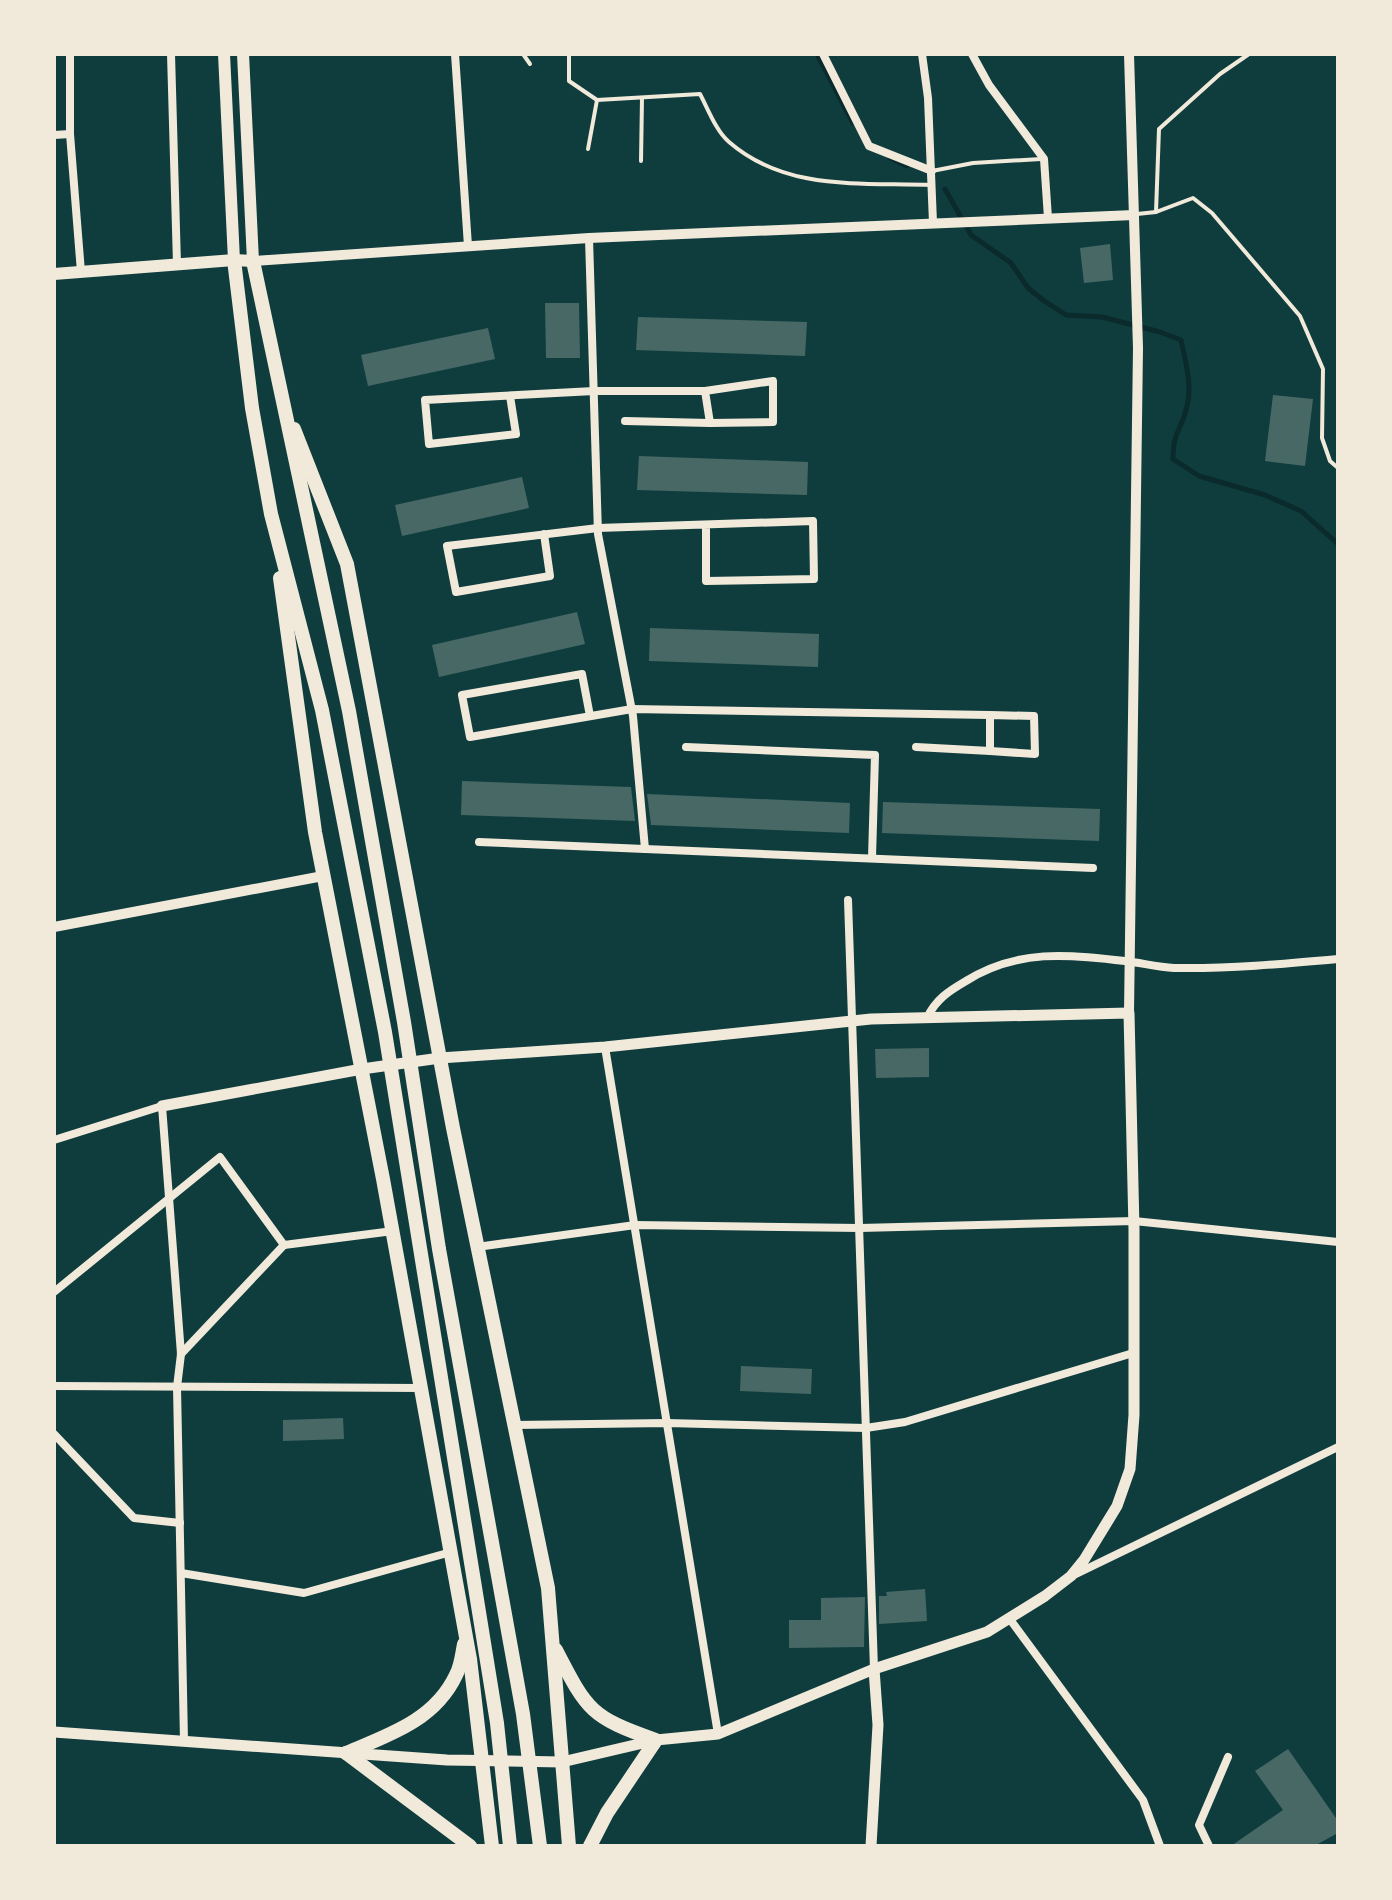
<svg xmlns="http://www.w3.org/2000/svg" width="1392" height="1900" viewBox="0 0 1392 1900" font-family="Cabin,sans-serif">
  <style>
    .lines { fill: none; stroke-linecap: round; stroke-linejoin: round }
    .stream { stroke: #0a2a2b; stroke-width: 5 }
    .building { fill: #486865 }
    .service { stroke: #f1e9da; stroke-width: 4 }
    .minor { stroke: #f1e9da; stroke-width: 8 }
    .tertiary { stroke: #f1e9da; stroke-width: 10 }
    .secondary { stroke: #f1e9da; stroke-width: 11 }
    .primary { stroke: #f1e9da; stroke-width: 12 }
    .trunk { stroke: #f1e9da; stroke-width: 14 }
  </style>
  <rect width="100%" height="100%" fill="#0f3d3e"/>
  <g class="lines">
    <g class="stream">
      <polyline points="817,54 853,123"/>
      <polyline points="890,158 907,166"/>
      <path d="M945 189 971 235 1011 263 1028 288 1043 300 1066 315 1102 317 1160 332 1181 340C1186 363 1193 388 1186 410 1180 433 1173 432 1173 459L1199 476 1265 495 1301 511 1338 544"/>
    </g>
  </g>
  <g class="building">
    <polygon points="1110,244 1113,280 1084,283 1080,248"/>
    <polygon points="545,303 579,303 580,358 546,358"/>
    <polygon points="638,317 807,322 805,356 636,350"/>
    <polygon points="488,328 495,359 368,386 361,355"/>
    <polygon points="1273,395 1313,399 1305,466 1265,461"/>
    <polygon points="639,456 808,462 807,495 637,490"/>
    <polygon points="522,477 529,508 402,536 395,505"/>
    <polygon points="577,612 585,644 439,677 432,645"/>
    <polygon points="650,628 819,634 818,667 649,661"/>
    <polygon points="462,781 631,787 635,821 461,815"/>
    <polygon points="647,794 850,803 849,833 651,825"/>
    <polygon points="883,802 1100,809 1099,841 882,833"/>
    <polygon points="929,1048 929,1077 876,1078 875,1049"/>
    <polygon points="741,1366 812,1369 811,1394 740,1391"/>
    <polygon points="343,1418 344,1439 283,1441 283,1420"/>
    <polygon points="925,1589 927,1621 879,1624 879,1596 887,1596 886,1592"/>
    <polygon points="865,1597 864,1647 789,1648 789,1620 821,1620 821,1598"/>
    <polygon points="1288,1749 1338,1821 1338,1833 1314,1846 1231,1846 1283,1810 1255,1771"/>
  </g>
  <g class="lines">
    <g class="service">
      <polyline points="523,54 530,64"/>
      <path d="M569 54V81L597 100 700 94C708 109 716 131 729 142 787 192 861 182 932 185"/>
      <polyline points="588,149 597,100"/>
      <polyline points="641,161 642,98"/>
      <polyline points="932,171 973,163 1041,159"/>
      <polyline points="1156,212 1159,129 1220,74 1249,54"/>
      <polyline points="1137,214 1156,212 1193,198 1212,213 1300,316 1323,369 1322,438 1330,461 1338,468"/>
    </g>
    <g class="minor">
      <polyline points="70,54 70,134 81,272"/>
      <polyline points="171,54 177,264"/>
      <polyline points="455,54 468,246"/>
      <polyline points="823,54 869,146 932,171"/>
      <polyline points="922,54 928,98 933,223"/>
      <polyline points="972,54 989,85 1044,159 1048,218"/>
      <polyline points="54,135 70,134"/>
      <polyline points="589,238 598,534 633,716 645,849"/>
      <polyline points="510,396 516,434 429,444 425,400 594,391 705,391 773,381 773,422 710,423 705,391"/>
      <polyline points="625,421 710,423"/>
      <polyline points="544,534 550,576 456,592 447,546 598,528 813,521 814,579 706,581 706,525"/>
      <polyline points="590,716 582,674 462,695 470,737 632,709 990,715 1034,716 1035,754 990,751 990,715"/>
      <polyline points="686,747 875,755 872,858"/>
      <polyline points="916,747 990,751"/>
      <polyline points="479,842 1093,868"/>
      <polyline points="848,900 874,1669"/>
      <path d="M927 1018C936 999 949 991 966 981 1017 949 1069 954 1125 961 1142 963 1157 967 1174 968 1228 969 1283 964 1338 959"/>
      <polyline points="605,1047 718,1734"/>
      <polyline points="54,1140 162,1106 181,1354 177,1387 184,1741"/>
      <polyline points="477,1247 635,1225 860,1228 1134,1221 1338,1242"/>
      <polyline points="54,1292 220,1157 284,1245 393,1231"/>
      <polyline points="181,1354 284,1245"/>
      <polyline points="54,1386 421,1388"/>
      <polyline points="514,1425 667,1423 866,1428 905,1422 1133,1353"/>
      <polyline points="54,1434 134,1518 180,1523"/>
      <polyline points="181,1573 304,1593 451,1552"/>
      <polyline points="1076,1574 1338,1447"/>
      <polyline points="1009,1618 1143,1800 1160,1846"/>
      <polyline points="1209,1846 1199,1825 1228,1757"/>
    </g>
    <g class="tertiary">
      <polyline points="253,261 589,238 1134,215"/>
      <polyline points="54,927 323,876"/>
      <polyline points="1129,1013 1138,348 1129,54"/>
    </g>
    <g class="secondary">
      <polyline points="54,1732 447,1760 562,1762 656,1740 718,1734 874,1669 987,1632 1045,1596 1071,1576 1084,1560 1117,1506 1130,1469 1134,1415 1134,1229 1129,1013 871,1019 605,1047 440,1058 362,1069 162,1106"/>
      <polyline points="871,1846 878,1725 874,1669"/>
    </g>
    <g class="primary">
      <polyline points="224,54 234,260"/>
      <polyline points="54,274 234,260 253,261 243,54"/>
    </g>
    <g class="trunk">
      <polyline points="234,260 252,408 271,514 322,710 385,1032 497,1723 510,1846"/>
      <polyline points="253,261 349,711 404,1022 439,1249 523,1714 540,1846"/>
      <polyline points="294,429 347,564 453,1128 548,1588 569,1846"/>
      <polyline points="280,578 315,832 383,1179 470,1659 492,1846"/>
      <path d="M556 1650C587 1710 590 1717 656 1740L607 1813 590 1846"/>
      <path d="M346 1753C389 1735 435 1720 456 1675 461 1666 462 1654 464 1644"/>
      <polyline points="346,1753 470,1846"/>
    </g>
  </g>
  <rect width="1392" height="1900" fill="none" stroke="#f1e9da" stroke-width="112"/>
</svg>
